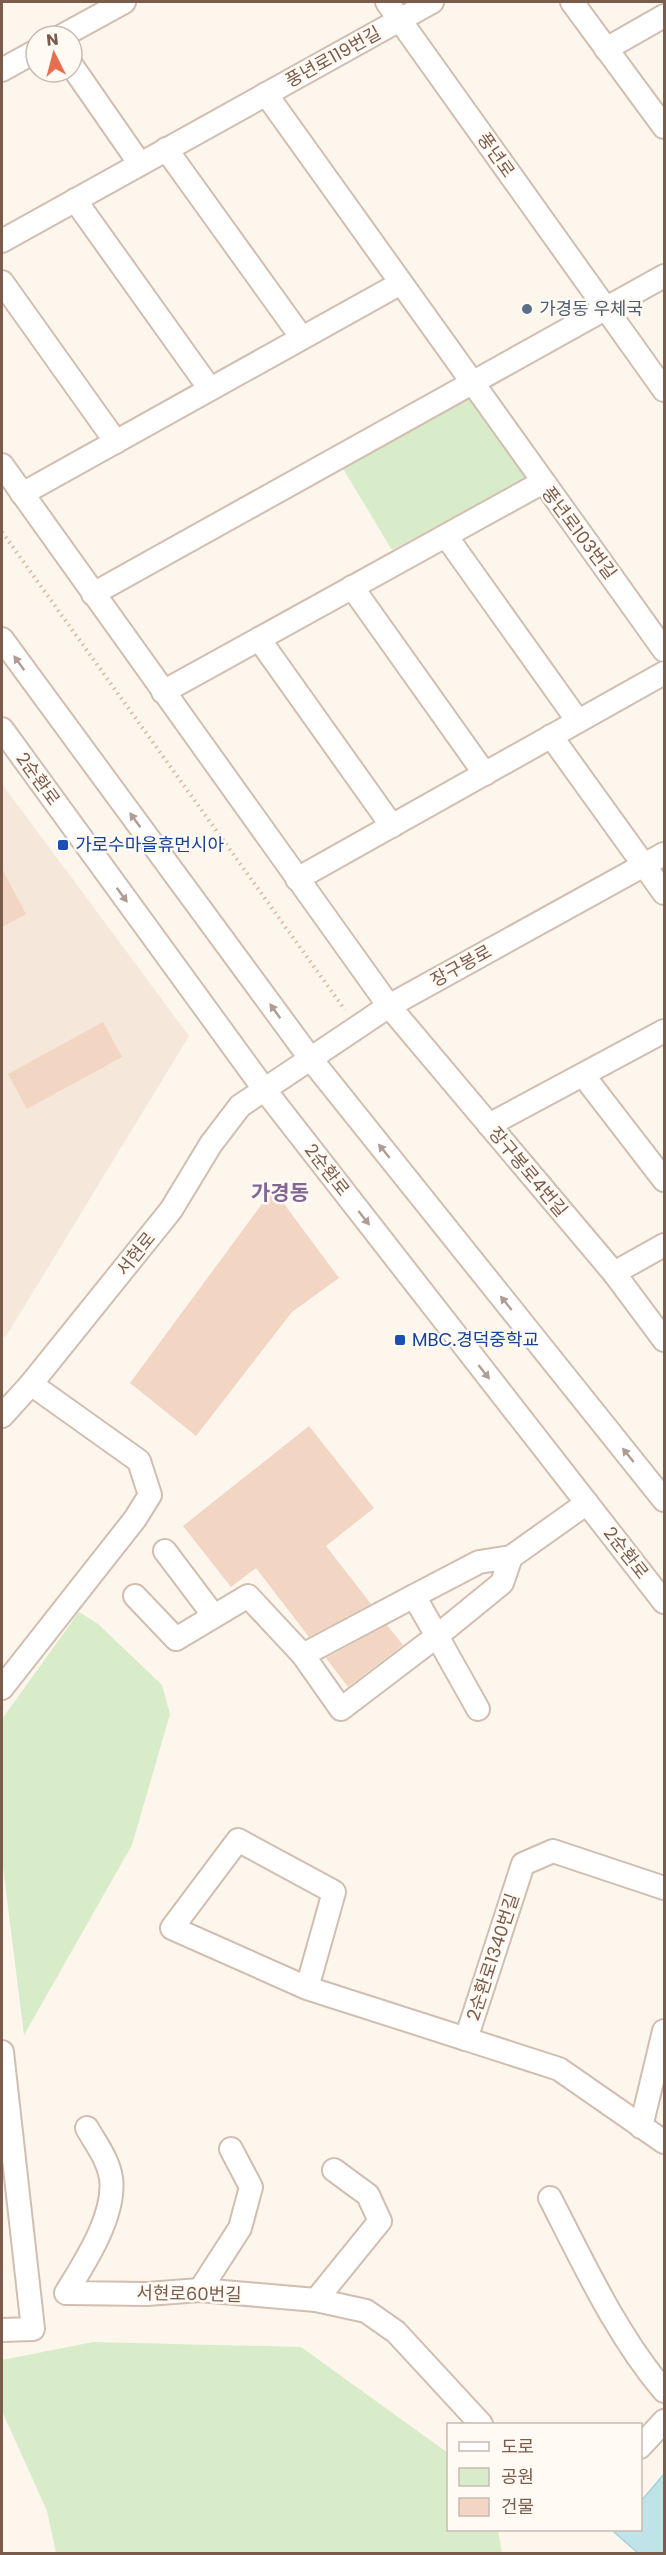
<svg xmlns="http://www.w3.org/2000/svg" width="666" height="2555" viewBox="0 0 666 2555" font-family="Poppins,'Noto Sans KR',sans-serif">
  <style>
    .residential { fill: #f5e8da }
    .green { fill: #d8ecc9 }
    .water { fill: #bfe3e8; stroke: #a5d3da; stroke-width: 1.5 }
    .building { fill: #f3d5c3 }
    .lines { fill: none; stroke-linecap: round; stroke-linejoin: round }
    .minor-casing { stroke: #d1beb0; stroke-width: 26 }
    .path { stroke: #d9b8a5; stroke-width: 4; stroke-dasharray: 1.5 4.5; stroke-linecap: butt }
    .minor { stroke: #fff; stroke-width: 22 }
    .oneway { fill: #af9d94 }
    .service-dot { fill: #5c6f8a; stroke: #fffaf3; stroke-width: 2 }
    .transit-dot { fill: #1a4fb4; stroke: #fffaf3; stroke-width: 2 }
    .labels { text-anchor: middle; stroke-width: 5; stroke-linejoin: round; paint-order: stroke }
    .street-label { font-size: 18px; fill: #7a5c4d; stroke: #fffaf3 }
    .service-label { font-size: 18px; fill: #4e5e75; stroke: #fffaf3; text-anchor: start }
    .transit-label { font-size: 18px; fill: #164399; stroke: #fffaf3; text-anchor: start }
    .quarter-label { font-size: 21px; font-weight: bold; fill: #846695; stroke: #fffaf3 }
  </style>
  <rect width="100%" height="100%" fill="#fdf6ec"/>
  <polygon class="residential" points="2,784 189,1036 5,1338 2,1335"/>
  <g class="green">
    <polygon points="472,396 528,477 392,550 342,467"/>
    <polygon points="79,1612 98,1624 162,1685 170,1714 132,1845 24,2035 2,1859 2,1719"/>
    <polygon points="93,2342 301,2347 448,2453 448,2530 498,2530 502,2553 56,2553 47,2511 2,2411 2,2360"/>
  </g>
  <polygon class="water" points="664,2474 664,2553 638,2553 614,2532 616,2530 640,2530 641,2501"/>
  <g class="building">
    <polygon points="2,869 26,914 2,927"/>
    <polygon points="103,1022 122,1057 27,1109 8,1074"/>
    <polygon points="273,1189 339,1278 292,1312 196,1436 130,1383"/>
    <polygon points="309,1426 374,1508 326,1546 371,1604 309,1637 256,1568 231,1587 183,1526"/>
    <polygon points="387,1625 403,1645 348,1687 326,1658"/>
  </g>
  <g class="lines">
    <g class="minor-casing">
      <g id="minor">
        <polyline points="387,2 664,390"/>
        <polyline points="572,2 664,127"/>
        <polyline points="62,36 124,2"/>
        <polyline points="606,49 664,16"/>
        <polyline points="72,66 140,164"/>
        <polyline points="2,70 36,51"/>
        <polyline points="266,94 664,650"/>
        <polyline points="166,149 302,338"/>
        <polyline points="75,200 210,389"/>
        <polyline points="2,241 432,2"/>
        <polyline points="2,282 116,442"/>
        <polyline points="2,465 389,1006 614,1273 664,1340"/>
        <polyline points="22,494 401,283"/>
        <polyline points="446,536 578,721"/>
        <polyline points="352,587 485,774"/>
        <polyline points="93,594 664,276"/>
        <polyline points="2,639 310,1058 664,1500"/>
        <polyline points="259,639 392,826"/>
        <polyline points="163,692 543,482"/>
        <polyline points="2,729 264,1089 664,1602"/>
        <polyline points="551,736 664,893"/>
        <polyline points="297,879 664,673"/>
        <polyline points="583,1075 664,1180"/>
        <polyline points="489,1125 664,1031"/>
        <polyline points="614,1273 664,1245"/>
        <polyline points="2,1416 31,1384 171,1210 211,1144 240,1106 389,1006 664,854"/>
        <polyline points="165,1551 214,1616"/>
        <polyline points="511,1557 502,1583 437,1636 414,1596 479,1562 511,1557 587,1503"/>
        <polyline points="135,1596 176,1639 248,1596 303,1655"/>
        <polyline points="414,1596 303,1655 341,1709 437,1636 478,1709"/>
        <polyline points="2,1688 135,1519 150,1495 139,1461 31,1384"/>
        <polyline points="664,1888 553,1851 523,1864 466,2039 559,2069 664,2142"/>
        <polyline points="307,1988 334,1892 238,1840 172,1928 307,1988 466,2039"/>
        <polyline points="2,2052 33,2329 2,2330"/>
        <polyline points="641,2127 664,2031"/>
        <path d="M87 2128C96 2144 108 2159 111 2178 116 2215 85 2262 66 2293L147 2294 200 2290 316 2300 366 2311 396 2332 481 2424"/>
        <path d="M550 2198C584 2264 616 2334 664 2391"/>
        <polyline points="200,2290 240,2228 251,2187 231,2149"/>
        <polyline points="316,2300 380,2221 368,2195 334,2170"/>
        <polyline points="640,2447 664,2421"/>
      </g>
    </g>
    <polyline class="path" points="2,532 345,1010"/>
    <use href="#minor" class="minor"/>
  </g>
  <defs><path id="oneway-solid" d="M-6-.8H1V-3.2L6.5 0L1 3.2V.8H-6Z" transform="scale(1.5)"/></defs>
  <g class="oneway">
    <use href="#oneway-solid" transform="translate(19 663) rotate(-126)"/>
    <use href="#oneway-solid" transform="translate(135 820) rotate(-126)"/>
    <use href="#oneway-solid" transform="translate(122 895) rotate(54)"/>
    <use href="#oneway-solid" transform="translate(275 1011) rotate(-126)"/>
    <use href="#oneway-solid" transform="translate(384 1151) rotate(-129)"/>
    <use href="#oneway-solid" transform="translate(364 1218) rotate(52)"/>
    <use href="#oneway-solid" transform="translate(506 1303) rotate(-129)"/>
    <use href="#oneway-solid" transform="translate(484 1372) rotate(52)"/>
    <use href="#oneway-solid" transform="translate(628 1455) rotate(-129)"/>
  </g>
  <circle class="service-dot" cx="527" cy="309" r="6"/>
  <g class="transit-dot">
    <rect x="57" y="839" width="12" height="12" rx="3"/>
    <rect x="394" y="1334" width="12" height="12" rx="3"/>
  </g>
  <g class="labels">
    <g class="street-label">
      <text transform="translate(333 57) rotate(-29)" y="6">풍년로119번길</text>
      <text transform="translate(496 155) rotate(55)" y="6">풍년로</text>
      <text transform="translate(579 533) rotate(53)" y="6">풍년로103번길</text>
      <text transform="translate(38 779) rotate(54)" y="6">2순환로</text>
      <text transform="translate(461 966) rotate(-29)" y="6">장구봉로</text>
      <text transform="translate(327 1170) rotate(52)" y="6">2순환로</text>
      <text transform="translate(528 1172) rotate(50)" y="6">장구봉로4번길</text>
      <text transform="translate(136 1254) rotate(-51)" y="6">서현로</text>
      <text transform="translate(626 1553) rotate(52)" y="6">2순환로</text>
      <text transform="translate(493 1957) rotate(-72)" y="6">2순환로1340번길</text>
      <text transform="translate(189 2294) rotate(1)" y="6">서현로60번길</text>
    </g>
    <g class="service-label">
      <text x="539" y="315">가경동 우체국</text>
    </g>
    <g class="transit-label">
      <text x="75" y="851">가로수마을휴먼시아</text>
      <text x="412" y="1346">MBC.경덕중학교</text>
    </g>
    <g class="quarter-label">
      <text x="280" y="1200">가경동</text>
    </g>
  </g>
  <rect width="666" height="2555" fill="none" stroke="#7a5c4d" stroke-width="6"/>
  <rect x="447" y="2423" width="195" height="108" fill="#fffaf3" stroke="#cabbb1" stroke-width="1.5"/>
  <rect x="459" y="2442" width="30" height="9" fill="#ffffff" stroke="#cabbb1" stroke-width="1.5"/>
  <text x="501" y="2453" font-size="18" fill="#7a5c4d">도로</text>
  <rect x="459" y="2468" width="30" height="18" fill="#d8ecc9" stroke="#cabbb1" stroke-width="1.5"/>
  <text x="501" y="2483" font-size="18" fill="#7a5c4d">공원</text>
  <rect x="459" y="2498" width="30" height="18" fill="#f3d5c3" stroke="#cabbb1" stroke-width="1.5"/>
  <text x="501" y="2513" font-size="18" fill="#7a5c4d">건물</text>
  <g transform="translate(54 54) rotate(354)"><circle r="28" fill="#fffaf3" stroke="#cabbb1" stroke-width="1.5"/>
  <path d="M0-4.5L10 22L0 15L-10 22Z" fill="#e76f51"/>
  <text y="-9" font-size="16" font-weight="bold" text-anchor="middle" fill="#7a5c4d">N</text>
  </g>
</svg>
